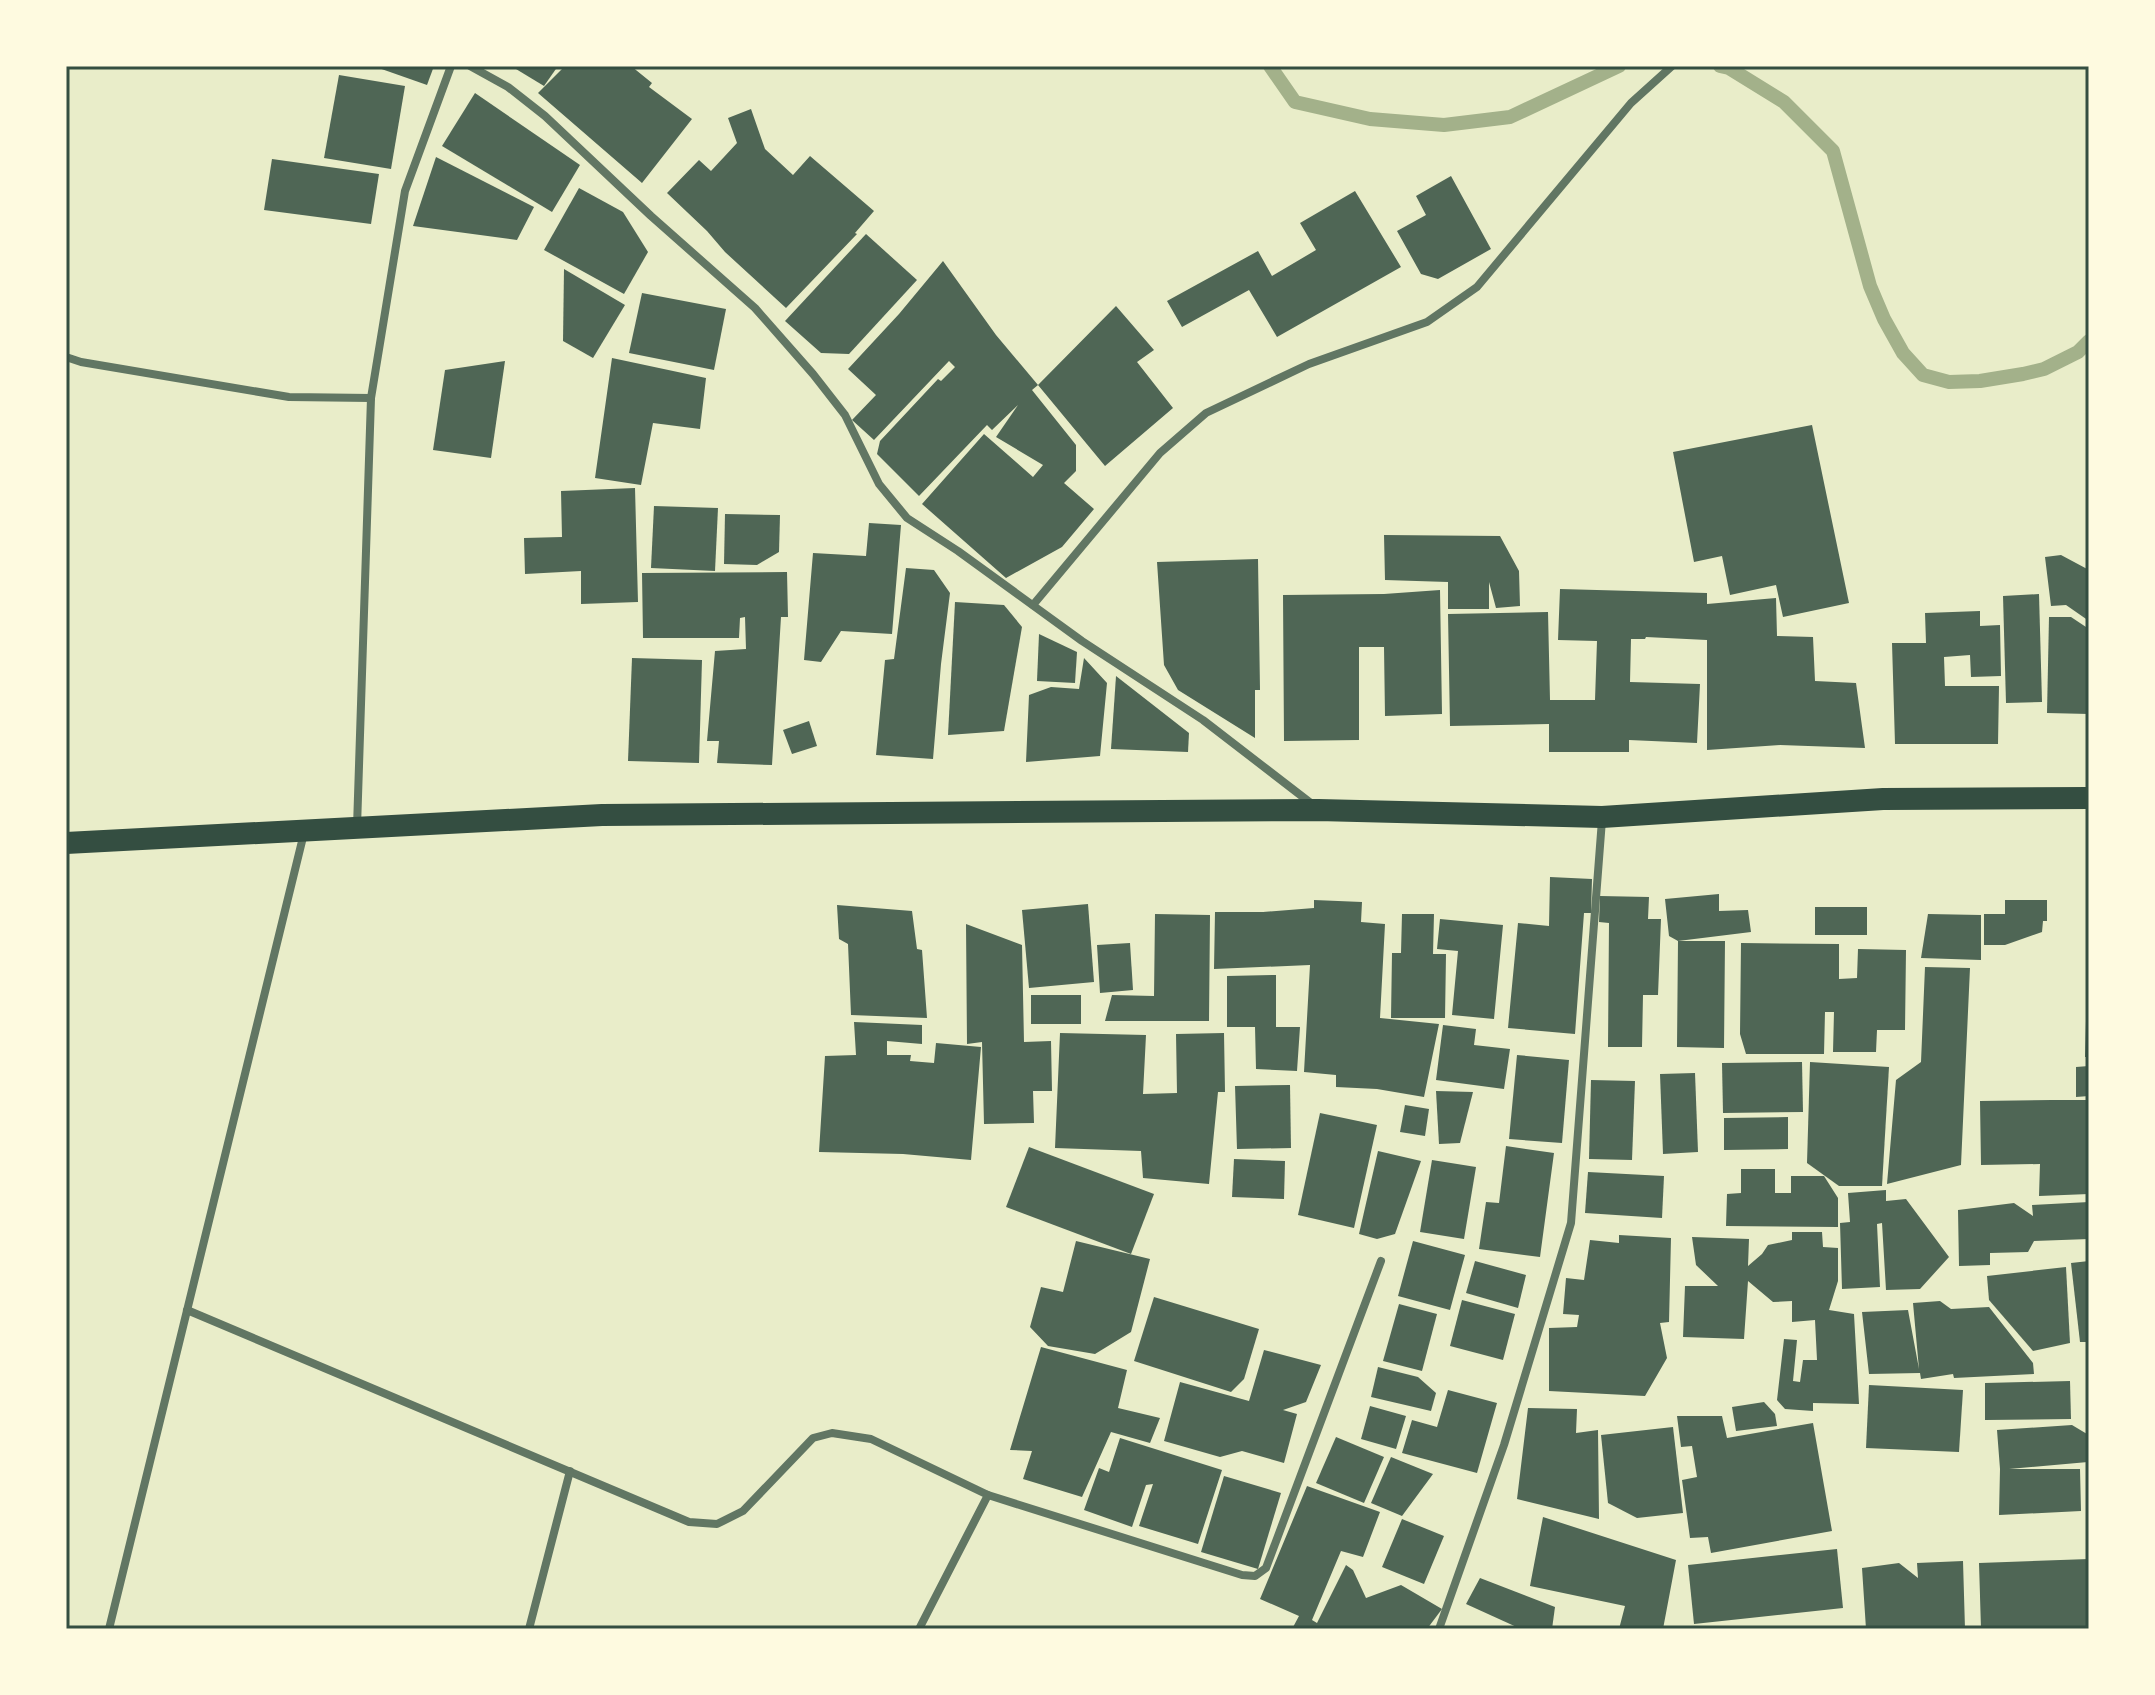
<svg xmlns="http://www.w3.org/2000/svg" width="2155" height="1695" viewBox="0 0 2155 1695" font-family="Lato,sans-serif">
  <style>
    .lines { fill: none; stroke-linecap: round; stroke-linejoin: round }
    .stream { stroke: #a3b18a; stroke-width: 14 }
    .building { fill: #4f6655 }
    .minor { stroke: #617663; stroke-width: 8 }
    .trunk { stroke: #344e41; stroke-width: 22 }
    .neatline { fill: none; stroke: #344e41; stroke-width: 3 }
  </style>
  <rect width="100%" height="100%" fill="#e9edc9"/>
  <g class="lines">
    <g class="stream">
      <polyline points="1270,66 1295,102 1370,119 1444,125 1510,117 1619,66"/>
      <polyline points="1720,66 1729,68 1784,102 1833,151 1870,286 1884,319 1903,353 1923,375 1949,382 1980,381 2023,374 2044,369 2078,352 2089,341"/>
    </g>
  </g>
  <g class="building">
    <polygon points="373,66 434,66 427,85"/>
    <polygon points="511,66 558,66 544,86"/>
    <polygon points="565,66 631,66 652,83 649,87 692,119 642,183 538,93"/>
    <polygon points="339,75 405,86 391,169 324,158"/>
    <polygon points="475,93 580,165 552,212 442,146"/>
    <polygon points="751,109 765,149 793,175 810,156 874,211 855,233 857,234 786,308 725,252 707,231 667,193 699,160 711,171 737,143 728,118"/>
    <polygon points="436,157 534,207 517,240 413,226"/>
    <polygon points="272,159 379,174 371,224 264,210"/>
    <polygon points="1451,176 1491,249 1438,279 1421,274 1397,231 1426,215 1416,196"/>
    <polygon points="579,188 623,212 648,252 624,294 544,250"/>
    <polygon points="1355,191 1401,267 1277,337 1249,290 1182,327 1167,301 1258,251 1272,276 1316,250 1300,223"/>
    <polygon points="866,234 917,280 849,354 821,353 785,321"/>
    <polygon points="943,261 996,335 1038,385 1032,390 1076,445 1076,471 1064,483 1094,509 1062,547 1006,578 922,504 984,434 1033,477 1043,465 996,437 1018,405 992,430 987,425 919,496 877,454 880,441 938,379 941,381 955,367 949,361 874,440 852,420 876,395 848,369 899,314"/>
    <polygon points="564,269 625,305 593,358 563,341"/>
    <polygon points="642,293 726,309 714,370 629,353"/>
    <polygon points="1116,306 1154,350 1137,362 1173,408 1105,466 1038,385"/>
    <polygon points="612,358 706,378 700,429 653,423 641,485 595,478"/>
    <polygon points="505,361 491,458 433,450 445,370"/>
    <polygon points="1812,425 1849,603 1783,617 1776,585 1730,595 1722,556 1694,562 1673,452"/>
    <polygon points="635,488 638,602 581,604 581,571 525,574 524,538 562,537 561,491"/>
    <polygon points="654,506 718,508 715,571 651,568"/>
    <polygon points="725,514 780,515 779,552 757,565 724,564"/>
    <polygon points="869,523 901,525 892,634 841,631 821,662 804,660 813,553 866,556"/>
    <polygon points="1384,535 1500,536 1519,571 1520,606 1496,608 1489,582 1489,609 1448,609 1448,582 1385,580"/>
    <polygon points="2061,555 2089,570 2089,621 2066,605 2051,606 2045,557"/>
    <polygon points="1258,559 1260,690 1255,690 1255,738 1178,690 1164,665 1157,562"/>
    <polygon points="906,568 934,570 950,593 941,664 933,759 876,755 885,660 894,659"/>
    <polygon points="787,572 788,617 781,617 772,765 717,763 719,741 707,741 715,651 746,649 745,617 740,618 739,638 643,638 642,573"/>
    <polygon points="1560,589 1707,593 1707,604 1776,598 1777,636 1813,637 1815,681 1856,683 1865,748 1780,745 1707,750 1707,640 1646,637 1645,639 1631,639 1630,682 1700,684 1697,743 1629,740 1629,752 1549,752 1549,724 1450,726 1448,614 1548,612 1550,700 1595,700 1597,641 1558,640"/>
    <polygon points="1440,590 1442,714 1385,716 1384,647 1359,647 1359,740 1284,741 1283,595 1384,594"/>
    <polygon points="2039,594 2042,702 2006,703 2003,596"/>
    <polygon points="955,602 1004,605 1022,627 1004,731 948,735"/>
    <polygon points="1980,611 1980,626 2000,625 2001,676 1971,677 1970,655 1944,657 1945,686 1999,686 1998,744 1895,744 1892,643 1926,643 1925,613"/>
    <polygon points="2049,617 2071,617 2089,629 2089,714 2047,713"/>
    <polygon points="1039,634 1077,652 1075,683 1037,681"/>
    <polygon points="632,658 702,660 699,763 628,761"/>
    <polygon points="1084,658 1107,683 1100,756 1026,762 1029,695 1051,687 1079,689"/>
    <polygon points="1116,676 1189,733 1188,752 1111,749"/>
    <polygon points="809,721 817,746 792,754 783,730"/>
    <polygon points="1550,877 1592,879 1591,913 1584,913 1575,1034 1508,1028 1518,923 1549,926"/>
    <polygon points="1719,894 1719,911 1748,910 1751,932 1678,941 1725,941 1724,1048 1677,1047 1678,941 1669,936 1665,899"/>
    <polygon points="1600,896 1649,897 1648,919 1661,919 1658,995 1643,995 1642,1047 1608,1047 1609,923 1599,922"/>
    <polygon points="1314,900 1362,902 1361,922 1385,924 1380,1018 1439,1024 1424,1097 1377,1089 1336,1087 1336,1075 1304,1072 1310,965 1214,969 1215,912 1263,912 1314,908"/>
    <polygon points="2005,900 2047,900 2047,921 2043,921 2042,932 2005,945 1984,945 1984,914 2005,914"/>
    <polygon points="1088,904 1094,982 1029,988 1022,910"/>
    <polygon points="837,905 912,911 917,949 922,950 927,1018 851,1015 848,944 839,939"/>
    <rect x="1815" y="907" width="52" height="28"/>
    <polygon points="1155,914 1210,915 1209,1021 1105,1021 1112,995 1154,996"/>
    <polygon points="1402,914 1434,914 1433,954 1446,954 1445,1018 1391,1018 1392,953 1401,953"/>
    <polygon points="1928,914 1981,915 1981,960 1921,958"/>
    <polygon points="1440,919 1503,925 1494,1019 1452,1015 1458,951 1437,949"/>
    <polygon points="966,924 1022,945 1024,1042 1051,1041 1052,1091 1033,1091 1034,1123 984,1124 982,1042 967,1044"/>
    <polygon points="1130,943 1133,990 1100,993 1097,945"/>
    <polygon points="1741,943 1839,944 1839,979 1857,978 1858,949 1906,950 1905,1030 1877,1030 1876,1052 1833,1052 1834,1012 1825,1012 1824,1054 1746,1054 1740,1034"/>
    <polygon points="1925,967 1970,968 1961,1165 1887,1184 1896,1080 1921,1062"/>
    <polygon points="1276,975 1276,1027 1300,1027 1297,1071 1256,1069 1255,1027 1227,1027 1227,976"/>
    <rect x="1031" y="995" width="50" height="29"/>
    <polygon points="2086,1021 2089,1022 2089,1057 2085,1057"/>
    <polygon points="854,1022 922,1025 922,1044 887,1041 887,1055 911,1055 910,1061 934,1063 936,1043 981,1047 971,1160 903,1154 819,1152 825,1056 856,1055"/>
    <polygon points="1443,1025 1476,1029 1474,1045 1510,1049 1504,1089 1436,1080"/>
    <polygon points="1060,1033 1146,1035 1143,1094 1177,1093 1176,1034 1224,1033 1225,1092 1218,1092 1209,1184 1143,1178 1141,1151 1055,1148"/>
    <polygon points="1517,1055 1569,1060 1562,1143 1509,1139"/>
    <polygon points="1802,1062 1803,1112 1723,1113 1722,1063"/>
    <polygon points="1810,1062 1889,1067 1882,1186 1839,1186 1807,1163"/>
    <polygon points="2089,1066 2089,1096 2076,1097 2076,1067"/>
    <polygon points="1695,1073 1698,1152 1663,1154 1660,1074"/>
    <polygon points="1591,1080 1635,1081 1632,1160 1589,1159"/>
    <polygon points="1290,1085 1291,1148 1237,1149 1235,1086"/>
    <polygon points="1436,1091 1473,1092 1460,1143 1439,1144"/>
    <polygon points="2052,1100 2089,1100 2089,1194 2039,1196 2040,1164 1981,1165 1980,1101"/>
    <polygon points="1405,1105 1429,1109 1425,1136 1400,1132"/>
    <polygon points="1320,1113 1377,1125 1354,1228 1298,1215"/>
    <polygon points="1788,1117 1788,1149 1724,1150 1724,1118"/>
    <polygon points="1506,1146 1554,1153 1540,1257 1479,1249 1486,1202 1499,1203"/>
    <polygon points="1029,1147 1154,1194 1131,1254 1006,1207"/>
    <polygon points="1378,1151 1421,1161 1395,1234 1377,1239 1359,1234"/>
    <polygon points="1234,1159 1285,1161 1284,1199 1232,1197"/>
    <polygon points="1432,1160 1476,1167 1464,1239 1420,1232"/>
    <polygon points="1741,1169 1775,1169 1775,1193 1791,1193 1791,1176 1824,1176 1838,1198 1838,1227 1726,1226 1727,1194 1741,1193"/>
    <polygon points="1588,1172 1664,1176 1662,1218 1585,1213"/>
    <polygon points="1886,1190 1886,1201 1906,1199 1949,1257 1920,1289 1886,1290 1882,1223 1877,1224 1880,1287 1842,1289 1840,1223 1850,1222 1848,1193"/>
    <polygon points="2089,1202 2089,1239 2034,1241 2028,1252 1990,1253 1990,1265 1959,1266 1958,1210 2014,1203 2033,1216 2032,1205"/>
    <polygon points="1792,1232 1822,1232 1823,1247 1838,1248 1838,1281 1829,1310 1854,1314 1859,1404 1813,1403 1813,1411 1785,1409 1777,1400 1784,1339 1797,1340 1793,1381 1800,1382 1803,1360 1817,1360 1815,1320 1792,1322 1792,1301 1773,1302 1748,1281 1744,1339 1683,1337 1685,1286 1718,1286 1696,1265 1692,1237 1749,1239 1748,1266 1762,1254 1768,1245 1792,1240"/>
    <polygon points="1619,1235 1671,1238 1669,1322 1660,1323 1667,1358 1645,1396 1549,1391 1549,1328 1577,1327 1579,1315 1563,1314 1566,1278 1584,1280 1590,1240 1619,1243"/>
    <polygon points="1076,1241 1150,1259 1131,1332 1095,1354 1048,1346 1030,1327 1041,1287 1063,1292"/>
    <polygon points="1413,1241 1465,1255 1450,1310 1398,1296"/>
    <polygon points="1475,1261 1526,1275 1518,1308 1466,1293"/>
    <polygon points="2089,1261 2089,1342 2080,1342 2071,1263"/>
    <polygon points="2066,1267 2070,1343 2033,1351 1989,1300 1987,1276"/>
    <polygon points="1154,1297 1259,1329 1244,1379 1231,1392 1134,1361"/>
    <polygon points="1462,1300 1515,1314 1503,1360 1450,1346"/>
    <polygon points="1940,1301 1951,1309 1989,1307 2033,1363 2034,1374 1954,1378 1953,1374 1921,1379 1920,1373 1869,1374 1862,1312 1908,1310 1919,1369 1913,1303"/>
    <polygon points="1399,1304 1437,1314 1422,1371 1383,1361"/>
    <polygon points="1041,1347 1127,1370 1118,1408 1160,1418 1150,1443 1111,1432 1082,1497 1023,1479 1032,1451 1010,1450"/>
    <polygon points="1264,1350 1321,1365 1306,1402 1283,1410 1297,1414 1284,1463 1242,1451 1220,1457 1164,1441 1180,1382 1249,1401"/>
    <polygon points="1378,1367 1418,1377 1436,1393 1431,1411 1371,1397"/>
    <polygon points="2070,1381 2071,1419 1985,1420 1985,1383"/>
    <polygon points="1869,1385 1963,1390 1959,1452 1866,1448"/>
    <polygon points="1448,1390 1497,1403 1477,1473 1402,1453 1412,1420 1437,1427"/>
    <polygon points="1764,1402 1775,1414 1777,1426 1736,1431 1732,1407"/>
    <polygon points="1370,1406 1406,1416 1396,1449 1361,1439"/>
    <polygon points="1528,1408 1577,1409 1576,1433 1598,1430 1599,1519 1517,1499"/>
    <polygon points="1677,1416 1722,1416 1727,1438 1813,1423 1832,1531 1711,1553 1708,1537 1690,1538 1682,1480 1697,1477 1692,1446 1681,1447"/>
    <polygon points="2072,1425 2087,1434 2088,1462 2009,1469 2080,1469 2081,1511 1999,1515 2000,1469 1997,1430"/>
    <polygon points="1673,1427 1683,1513 1637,1518 1608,1503 1601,1435"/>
    <polygon points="1336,1437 1384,1457 1364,1503 1316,1483"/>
    <polygon points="1120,1438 1222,1470 1198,1544 1139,1526 1153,1484 1146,1485 1132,1527 1084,1510 1099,1468 1109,1472"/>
    <polygon points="1391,1457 1433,1474 1402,1516 1371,1503"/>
    <polygon points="1224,1476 1281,1493 1258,1569 1201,1552"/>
    <polygon points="1307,1486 1380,1512 1363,1557 1341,1551 1312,1620 1317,1623 1346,1565 1353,1570 1366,1598 1401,1585 1442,1609 1427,1629 1292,1629 1299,1616 1260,1599"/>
    <polygon points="1543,1517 1676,1560 1663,1629 1619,1629 1625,1606 1530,1586"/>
    <polygon points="1402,1519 1444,1536 1424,1584 1382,1567"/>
    <polygon points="1837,1549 1843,1608 1694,1624 1688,1565"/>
    <polygon points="2089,1559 2089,1629 1981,1629 1979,1563"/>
    <polygon points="1963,1561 1965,1629 1866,1629 1862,1568 1899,1563 1918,1578 1917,1563"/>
    <polygon points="1480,1578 1555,1607 1552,1629 1521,1629 1466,1604"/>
  </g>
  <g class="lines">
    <g class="minor">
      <polyline points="470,66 508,87 545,116 651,216 755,308 813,374 845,415 879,484 907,518 958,551 1082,641 1203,720 1312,804"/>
      <polyline points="66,357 81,362 289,397 371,398"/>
      <polyline points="1033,605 1160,453 1206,413 1309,364 1427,322 1477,287 1631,103 1672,66"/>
      <polyline points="357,827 371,398 405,191 451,66"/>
      <polyline points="187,1310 689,1522 717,1524 743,1511 813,1438 832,1433 871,1439 988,1495 1242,1575 1255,1576 1266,1568 1381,1261"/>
      <polyline points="109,1629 304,833"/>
      <polyline points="529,1629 570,1471"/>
      <polyline points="919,1629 988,1495"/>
      <polyline points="1439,1629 1504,1445 1571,1223 1602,820"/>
    </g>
    <polyline class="trunk" points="66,843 602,815 1318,810 1602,817 1883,799 2089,798"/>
  </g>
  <rect width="2155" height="1695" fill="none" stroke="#fefae0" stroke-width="136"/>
  <rect x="68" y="68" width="2019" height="1559" class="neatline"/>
</svg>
